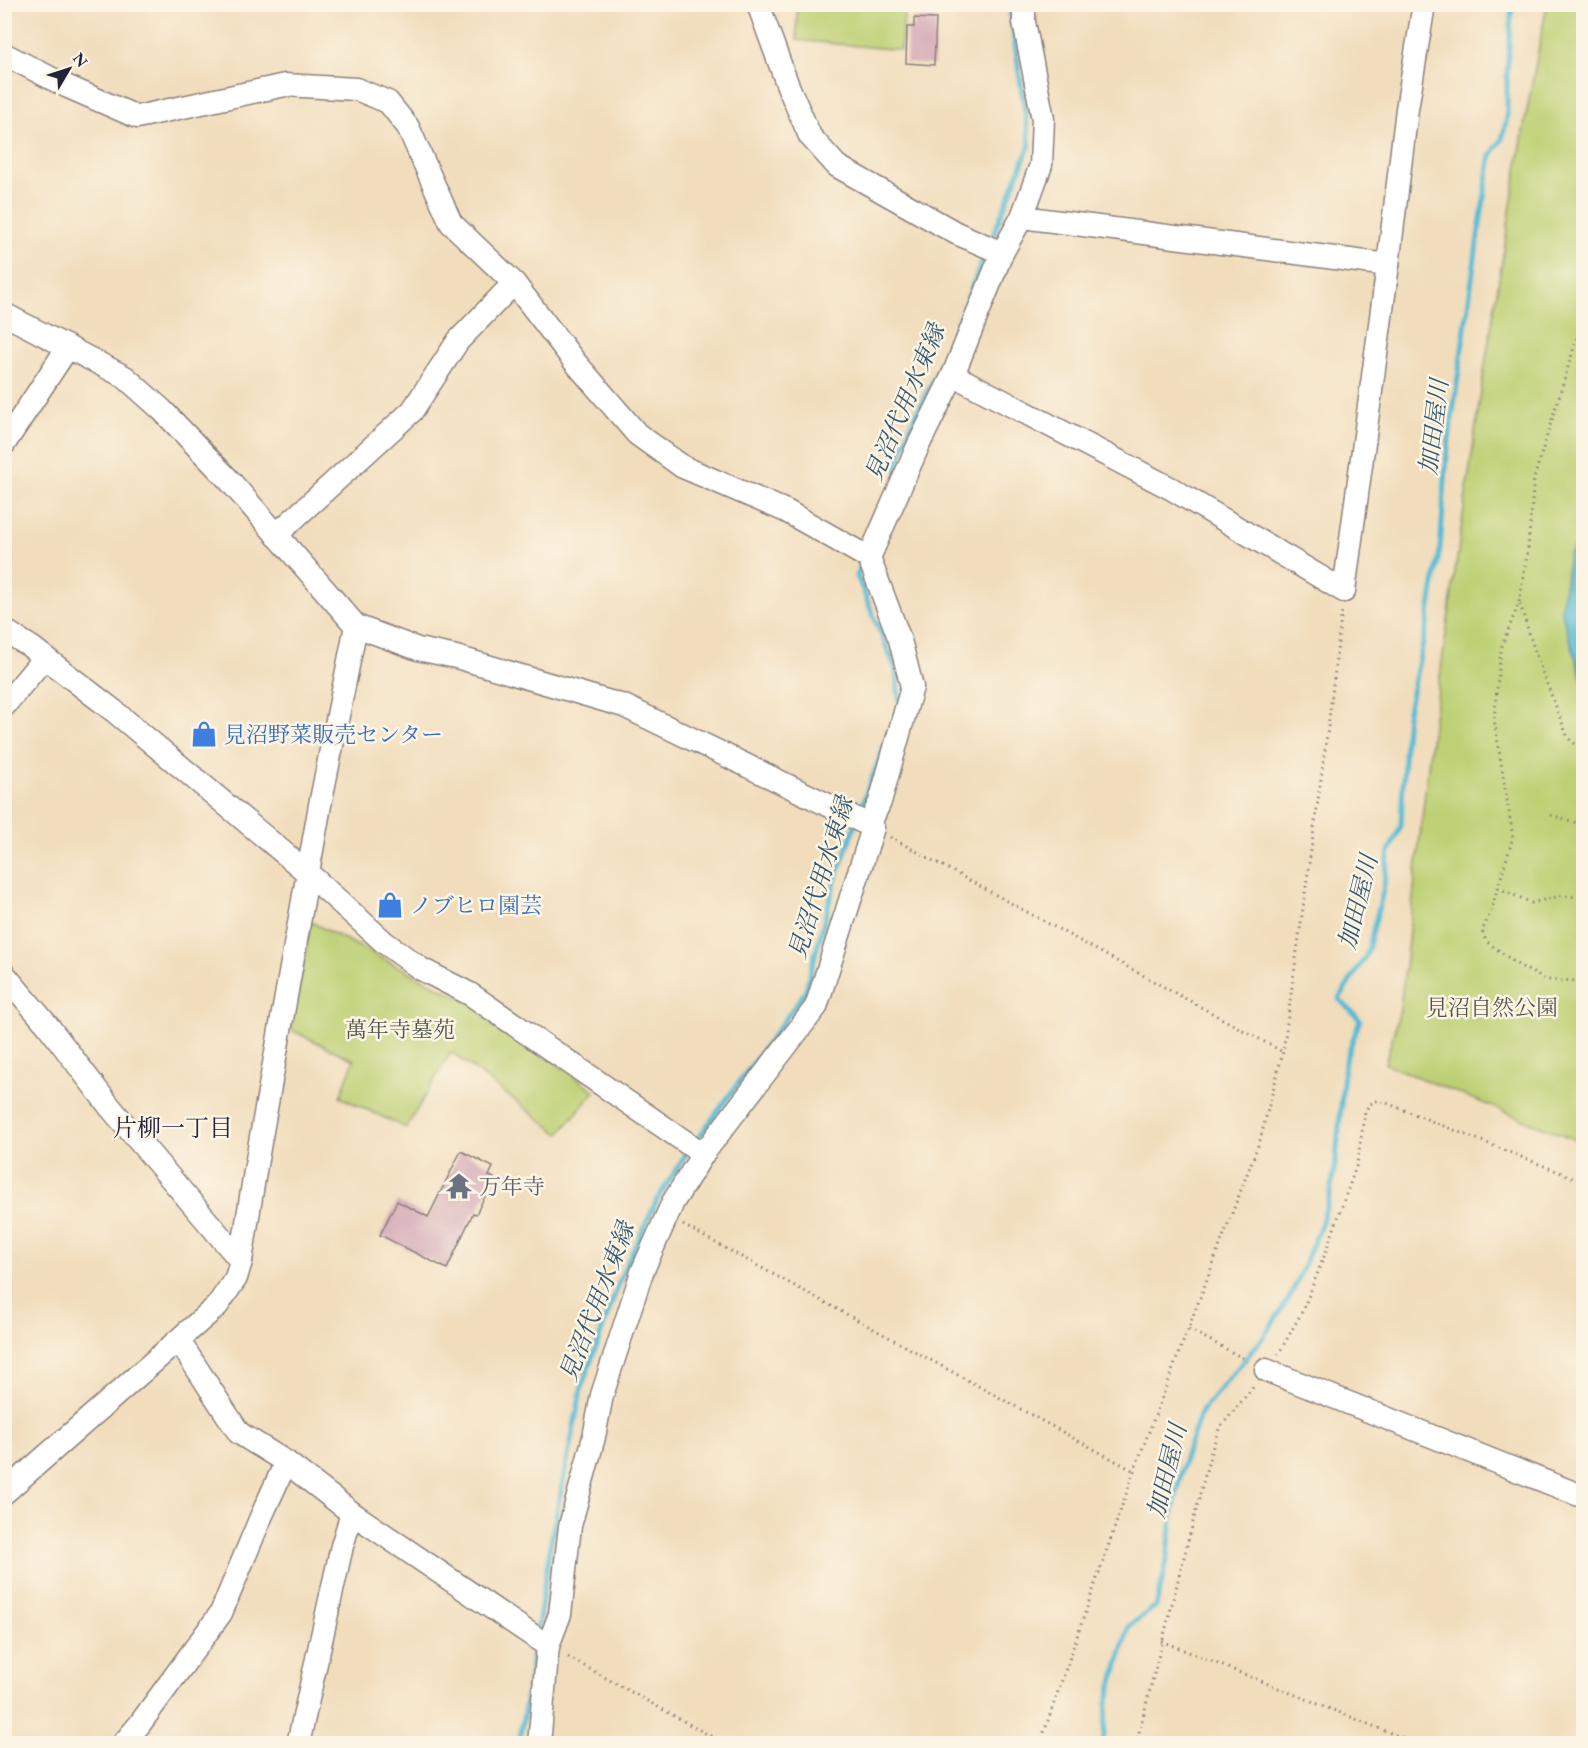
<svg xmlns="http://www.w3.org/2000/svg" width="1588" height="1748" viewBox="0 0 1588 1748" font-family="'EB Garamond','Noto Serif JP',serif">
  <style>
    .green { fill: #bed074; stroke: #707958; stroke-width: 1.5 }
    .water { fill: #55bad3; stroke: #3c6e87; stroke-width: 1.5 }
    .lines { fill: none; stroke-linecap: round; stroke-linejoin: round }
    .stream { stroke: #55bad3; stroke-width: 5 }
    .building { fill: #ce9daf }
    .minor-casing { stroke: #8a807c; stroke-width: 25 }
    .path { stroke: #8a807c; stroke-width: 3; stroke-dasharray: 1.5 4.5; stroke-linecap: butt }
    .minor { stroke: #fff; stroke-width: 22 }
    .labels { text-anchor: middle; stroke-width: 5; stroke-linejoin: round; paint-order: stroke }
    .shop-label { font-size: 22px; fill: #366cbe; stroke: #fcf5e5; text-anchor: start }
    .park-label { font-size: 22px; fill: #51564c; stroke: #fcf5e5 }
    .worship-label { font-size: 22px; fill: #5b616d; stroke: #fcf5e5; text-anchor: start }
    .water-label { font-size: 24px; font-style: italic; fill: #345770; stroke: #fcf5e5 }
    .neighbourhood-label { font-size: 24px; fill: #22223b; stroke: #fcf5e5 }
  </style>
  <rect width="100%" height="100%" fill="#fcf5e5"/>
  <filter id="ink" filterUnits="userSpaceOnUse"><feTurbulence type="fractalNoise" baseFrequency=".0167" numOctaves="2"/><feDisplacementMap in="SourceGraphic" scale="12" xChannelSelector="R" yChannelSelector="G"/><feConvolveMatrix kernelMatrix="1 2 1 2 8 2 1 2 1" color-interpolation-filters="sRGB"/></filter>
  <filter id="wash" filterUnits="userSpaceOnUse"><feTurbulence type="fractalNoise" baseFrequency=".008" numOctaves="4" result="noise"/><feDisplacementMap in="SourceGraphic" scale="24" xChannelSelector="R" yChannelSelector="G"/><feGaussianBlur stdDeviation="1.35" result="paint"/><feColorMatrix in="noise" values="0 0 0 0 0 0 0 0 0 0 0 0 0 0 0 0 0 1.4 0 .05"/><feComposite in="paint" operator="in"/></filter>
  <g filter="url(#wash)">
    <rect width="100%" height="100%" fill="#f1ddbc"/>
    <g class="green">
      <polygon points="797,5 923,4 923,9 905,9 900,50 797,40"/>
      <polygon points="1547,5 1583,5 1583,1143 1385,1064 1400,1010 1432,732 1483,377 1525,121"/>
      <polygon points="311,922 476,1006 595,1091 559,1134 451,1052 406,1128 340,1097 354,1060 291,1030"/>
    </g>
    <polygon class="water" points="1583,536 1583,683 1561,610 1569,554"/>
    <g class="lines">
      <g class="stream">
        <polyline points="990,242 1030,145 1009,4"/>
        <polyline points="896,469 911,425 943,360 986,251"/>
        <polyline points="862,563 857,576 896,670 899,700"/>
        <polyline points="859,813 888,735"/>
        <polyline points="696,1141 805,992 835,881 855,825"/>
        <polyline points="537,1633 550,1546 582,1386 623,1272 658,1198 688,1151"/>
        <polyline points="519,1744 535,1645"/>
        <polyline points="1103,1744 1107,1703 1129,1626 1156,1606 1167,1561 1173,1510 1185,1457 1202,1410 1263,1338 1292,1293 1321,1225 1330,1194 1336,1160 1345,1061 1360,1020 1339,999 1367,954 1383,891 1389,851 1401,826 1405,738 1407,715 1427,625 1440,549 1447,454 1479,230 1491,155 1502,139 1507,118 1507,74 1512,4"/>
      </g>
    </g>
    <g id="blocks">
      <g class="building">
        <polygon points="914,18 936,19 934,65 906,63 907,27 914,27"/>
        <polygon points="461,1151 493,1167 489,1176 494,1178 476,1214 473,1213 447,1269 380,1235 397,1201 428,1217"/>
      </g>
    </g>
  </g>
  <g filter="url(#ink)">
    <use href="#blocks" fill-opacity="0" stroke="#8a807c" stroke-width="1.5"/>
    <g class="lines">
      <g class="minor-casing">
        <g id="minor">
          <polyline points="758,4 788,86 810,136 837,166 956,233 1002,253"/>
          <polyline points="4,54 66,86 137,117 285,85 356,89 388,102 408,127 451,223 514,283 575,362 637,434 683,467 786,511 869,558 900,640 912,687 880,802 869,825 624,706 456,657 418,649 356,626 229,480 162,410 125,377 4,314"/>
          <polyline points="1022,217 1388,265"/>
          <polyline points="953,375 1172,489 1344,591 1388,265 1407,109 1424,4"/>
          <polyline points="4,444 68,347"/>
          <polyline points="276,535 412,411 458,341 514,283"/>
          <polyline points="869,558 919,444 953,375 1002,253 1022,217 1041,165 1043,119 1024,22 1024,4"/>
          <polyline points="4,630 31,647 114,711 309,874 384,942 421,969 470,994 703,1154"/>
          <polyline points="4,706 44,658"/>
          <polyline points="4,974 49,1027 110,1107 241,1261"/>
          <polyline points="179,1341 239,1433 286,1462 352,1513 548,1646"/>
          <polyline points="1266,1370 1584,1497"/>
          <polyline points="4,1493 217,1306 236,1278 241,1261 256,1165 320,805 356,626"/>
          <polyline points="123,1744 139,1725 221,1613 261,1517 286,1462"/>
          <polyline points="298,1744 342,1546 352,1513"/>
          <polyline points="539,1744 548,1646 560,1614 570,1526 594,1437 602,1395 642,1272 673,1202 703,1154 816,1007 873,828"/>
        </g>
      </g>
      <g class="path">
        <polyline points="1584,315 1534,478 1528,548 1519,603 1501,648 1494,719 1513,837 1491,911 1482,931 1486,941 1518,965 1546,980 1584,981"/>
        <polyline points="1520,604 1537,658 1568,738 1584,752"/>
        <polyline points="1551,815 1584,825"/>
        <polyline points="890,837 1283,1052"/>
        <polyline points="1498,888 1532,903 1560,896 1584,897"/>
        <polyline points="683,1225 1134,1471"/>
        <polyline points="1189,1329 1248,1361"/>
        <polyline points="1278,1355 1303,1310 1325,1254 1357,1164 1365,1111 1370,1104 1379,1100 1584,1182"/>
        <polyline points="1161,1641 1418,1744"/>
        <polyline points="568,1657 725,1744"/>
        <polyline points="1040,1744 1134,1471 1260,1140 1283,1052 1328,728 1342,609"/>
        <polyline points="1136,1744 1211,1452 1219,1429 1254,1386"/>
      </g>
      <use href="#minor" class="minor"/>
    </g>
  </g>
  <defs>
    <g id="shop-bare" transform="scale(2.07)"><path d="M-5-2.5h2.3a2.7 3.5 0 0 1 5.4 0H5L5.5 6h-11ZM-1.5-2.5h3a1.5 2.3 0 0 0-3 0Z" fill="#3f7fe0" stroke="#fcf5e5" stroke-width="2.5" paint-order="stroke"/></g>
    <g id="temple-bare" transform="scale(2.07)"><path d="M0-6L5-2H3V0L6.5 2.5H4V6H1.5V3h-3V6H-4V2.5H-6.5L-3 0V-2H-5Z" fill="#6b7280" stroke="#fcf5e5" stroke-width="2.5" paint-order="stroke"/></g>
  </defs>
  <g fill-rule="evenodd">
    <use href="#shop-bare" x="204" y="734"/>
    <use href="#shop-bare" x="390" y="905"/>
    <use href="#temple-bare" x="459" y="1186"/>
  </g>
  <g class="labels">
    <g class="shop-label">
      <text x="224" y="742">見沼野菜販売センター</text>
      <text x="410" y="913">ノブヒロ園芸</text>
    </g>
    <g class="park-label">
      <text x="1492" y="1015">見沼自然公園</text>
      <text x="400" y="1037">萬年寺墓苑</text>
    </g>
    <g class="worship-label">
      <text x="479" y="1194">万年寺</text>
    </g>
    <g class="water-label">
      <text transform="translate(905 403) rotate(-67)" y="8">見沼代用水東縁</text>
      <text transform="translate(1434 427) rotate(-83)" y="8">加田屋川</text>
      <text transform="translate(821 878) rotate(-73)" y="8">見沼代用水東縁</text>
      <text transform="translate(1358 902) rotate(-76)" y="8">加田屋川</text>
      <text transform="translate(597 1302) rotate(-69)" y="8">見沼代用水東縁</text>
      <text transform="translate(1167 1471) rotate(-76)" y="8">加田屋川</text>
    </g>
    <g class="neighbourhood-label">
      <text x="173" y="1136">片柳一丁目</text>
    </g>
  </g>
  <rect width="1588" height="1748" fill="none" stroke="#fcf5e5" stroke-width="24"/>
  <g transform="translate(69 69) rotate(51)" stroke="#fcf5e5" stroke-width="4.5" paint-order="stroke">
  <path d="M0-4.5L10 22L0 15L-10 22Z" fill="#22223b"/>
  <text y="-9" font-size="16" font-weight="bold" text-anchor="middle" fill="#22223b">N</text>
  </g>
</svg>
